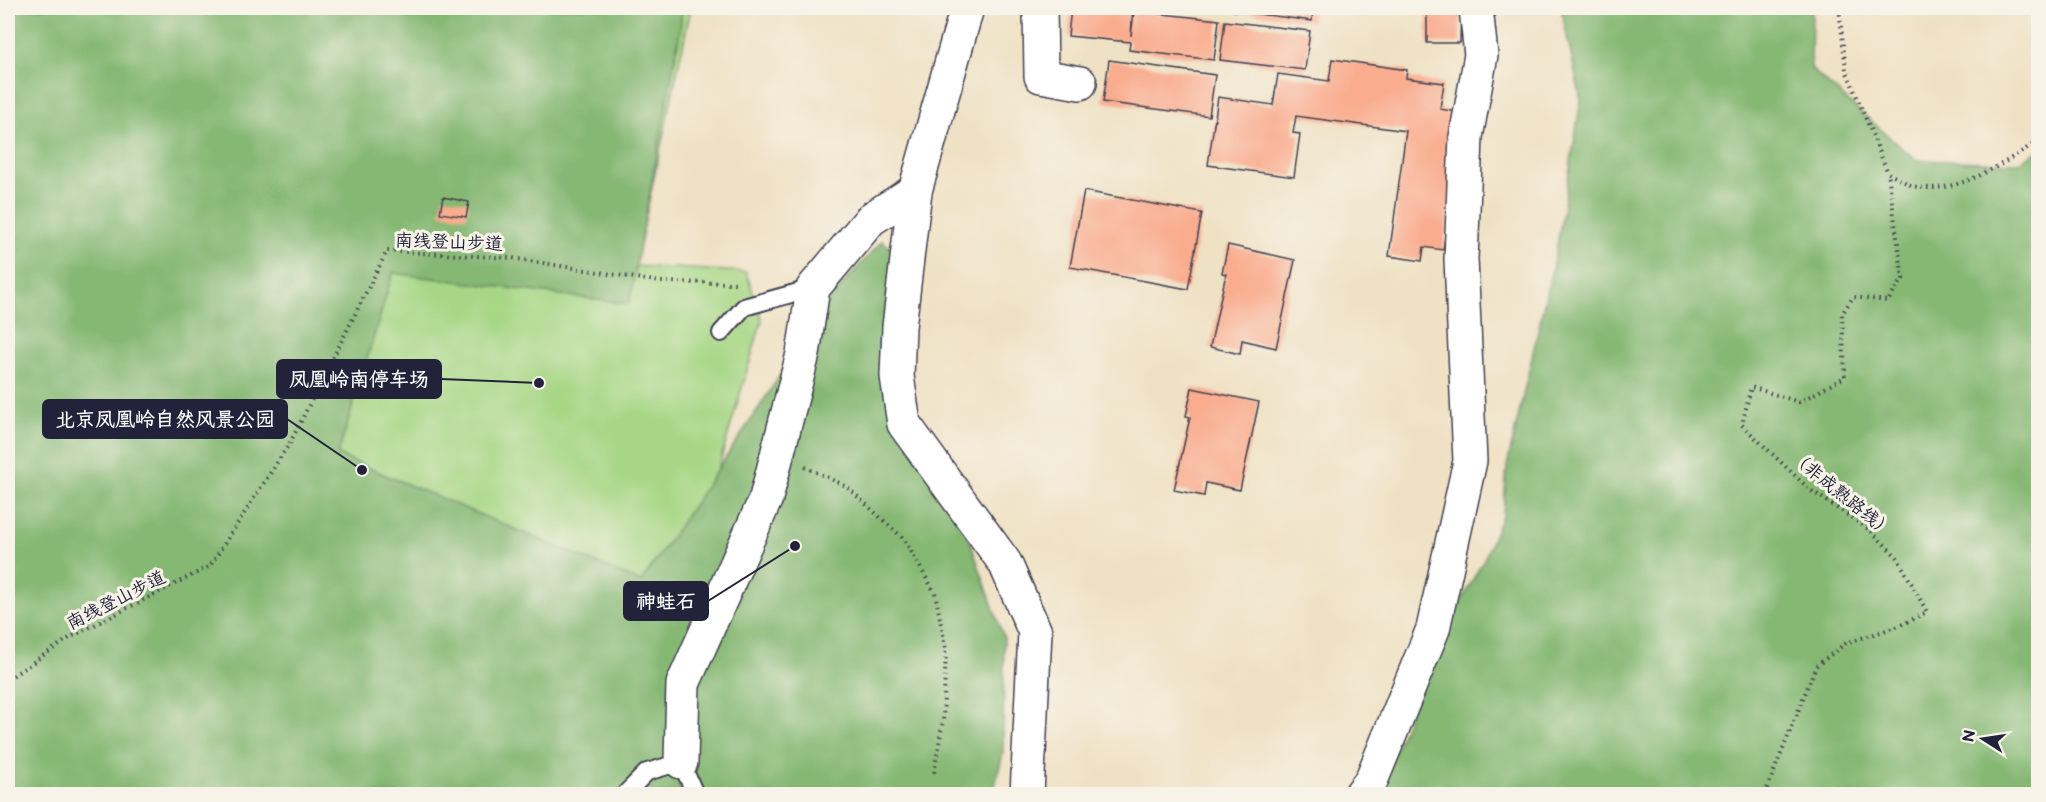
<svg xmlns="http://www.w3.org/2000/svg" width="2046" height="802" viewBox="0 0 2046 802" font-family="'Balsamiq Sans','LXGW WenKai TC',sans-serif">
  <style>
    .green { fill: #a7d786; stroke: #647c60; stroke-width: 1.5 }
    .forest { fill: #85b873; stroke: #546d57; stroke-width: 1.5 }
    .building { fill: #f9ac8e }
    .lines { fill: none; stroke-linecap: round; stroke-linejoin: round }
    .lane-casing { stroke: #413f50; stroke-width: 20 }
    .street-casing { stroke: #413f50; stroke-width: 36 }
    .path { stroke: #413f50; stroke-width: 4; stroke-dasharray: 1.5 4.5; stroke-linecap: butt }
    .lane { stroke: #fff; stroke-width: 16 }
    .street { stroke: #fff; stroke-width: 33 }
    .labels { text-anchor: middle; stroke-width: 6; stroke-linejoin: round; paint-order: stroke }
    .street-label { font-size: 18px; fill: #22223b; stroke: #f7f3e8 }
    .leader { fill: none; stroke: #22223b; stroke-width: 2 }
    .callout-dot { fill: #22223b; stroke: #f7f3e8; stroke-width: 2 }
    .callout { fill: #22223b; stroke: #22223b; stroke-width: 2 }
    .callout-label { font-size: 20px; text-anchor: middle; font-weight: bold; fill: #fff }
  </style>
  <rect width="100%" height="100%" fill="#f7f3e8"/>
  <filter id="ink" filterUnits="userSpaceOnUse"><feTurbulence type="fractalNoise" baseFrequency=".0167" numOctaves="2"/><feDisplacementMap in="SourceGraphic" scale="12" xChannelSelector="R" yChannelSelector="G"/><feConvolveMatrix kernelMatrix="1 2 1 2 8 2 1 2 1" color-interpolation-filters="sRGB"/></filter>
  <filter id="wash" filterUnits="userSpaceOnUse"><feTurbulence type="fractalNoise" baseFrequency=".008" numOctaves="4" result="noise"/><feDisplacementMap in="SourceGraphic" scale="24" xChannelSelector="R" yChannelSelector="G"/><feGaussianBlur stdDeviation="1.35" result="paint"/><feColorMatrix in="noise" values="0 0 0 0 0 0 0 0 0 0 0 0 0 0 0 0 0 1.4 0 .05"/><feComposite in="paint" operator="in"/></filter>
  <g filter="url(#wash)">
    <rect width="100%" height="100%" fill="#efe1c4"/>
    <polygon class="green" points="8,8 691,8 635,266 746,272 762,320 673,621 8,794"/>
    <g class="forest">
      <polygon points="8,8 682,8 680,32 629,304 393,273 338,455 641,582 741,435 831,297 882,241 900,255 900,425 965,527 1004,638 1003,753 993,794 8,794"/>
      <polygon points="1561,8 1812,8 1811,69 1916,160 2018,163 2038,151 2038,794 1391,794 1383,781 1435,649 1485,557 1503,514 1507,466 1556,252 1581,100"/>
    </g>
    <g id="blocks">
      <g class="building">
        <polygon points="1071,8 1133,8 1131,36 1134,11 1219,20 1214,60 1129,50 1130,42 1068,36"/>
        <polygon points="1229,8 1313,8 1312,21 1229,10"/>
        <polygon points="1427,8 1461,8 1460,43 1427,43"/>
        <polygon points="1225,21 1310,31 1305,70 1220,60"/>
        <polygon points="1332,59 1407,70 1406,78 1444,83 1440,109 1463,113 1443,250 1424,247 1422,261 1389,256 1406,131 1296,116 1293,133 1300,134 1294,177 1208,165 1218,97 1273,105 1278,74 1329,81"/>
        <polygon points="1109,60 1215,75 1209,116 1103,102"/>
        <polygon points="1084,191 1202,213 1188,289 1070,267"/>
        <polygon points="443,197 469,202 466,217 440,213"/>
        <polygon points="1228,245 1295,260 1276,348 1242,340 1240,354 1210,347 1226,274 1222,273"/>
        <polygon points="1192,388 1259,402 1240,490 1206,483 1204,496 1174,490 1190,417 1186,416"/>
      </g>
    </g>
  </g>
  <g filter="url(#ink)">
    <use href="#blocks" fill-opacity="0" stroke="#413f50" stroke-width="1.5"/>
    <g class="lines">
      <g class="lane-casing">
        <g id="lane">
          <polyline points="721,333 744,307 813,288"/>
          <polyline points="625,794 647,772 681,762 695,794"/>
        </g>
      </g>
      <g class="street-casing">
        <g id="street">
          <polyline points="1040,8 1041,76 1080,83"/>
          <polyline points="915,191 899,327 897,376 904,424 1005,563 1035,632 1027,794"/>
          <polyline points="681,762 683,684 766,498 803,354 813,288 871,219 915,191 967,8"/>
          <polyline points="1361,794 1371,781 1433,629 1470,461 1461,259 1466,137 1481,55 1476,8"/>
        </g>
      </g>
      <g class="path">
        <path d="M1839 8 1846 70 1888 173C1896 177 1905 183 1913 186 1956 197 2005 162 2038 141"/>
        <polyline points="805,467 846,486 904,539 935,593 946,650 943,720 934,773"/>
        <polyline points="2038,563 2038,568"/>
        <polyline points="8,679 71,637 210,566 291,441 387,251 511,258 661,282 738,283"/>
        <polyline points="144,794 150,791 154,794"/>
        <polyline points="1765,794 1816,666 1846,643 1899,626 1927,612 1897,557 1871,531 1809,489 1742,425 1751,387 1799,402 1845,377 1842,314 1853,297 1888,301 1903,279 1888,173"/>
      </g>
      <use href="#lane" class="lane"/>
      <use href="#street" class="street"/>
    </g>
  </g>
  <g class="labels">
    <g class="street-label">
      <text transform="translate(449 242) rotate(2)" y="6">南线登山步道</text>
      <text transform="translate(1842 494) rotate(39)" y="6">（非成熟路线）</text>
      <text transform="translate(116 600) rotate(-27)" y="6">南线登山步道</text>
    </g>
  </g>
  <path class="leader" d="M539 383L441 379M362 470L287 419M795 546L708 601"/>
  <g class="callout-dot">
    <circle cx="539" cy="383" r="6"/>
    <circle cx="362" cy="470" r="6"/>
    <circle cx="795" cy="546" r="6"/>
  </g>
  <g class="callout">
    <rect x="277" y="360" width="164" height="38" rx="6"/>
    <rect x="43" y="400" width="244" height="38" rx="6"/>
    <rect x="624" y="582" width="84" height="38" rx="6"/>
  </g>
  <g class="callout-label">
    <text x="359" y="386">凤凰岭南停车场</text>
    <text x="165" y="426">北京凤凰岭自然风景公园</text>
    <text x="666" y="608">神蛙石</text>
  </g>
  <rect width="2046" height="802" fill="none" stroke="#f7f3e8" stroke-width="30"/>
  <g transform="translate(1983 739) rotate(282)" stroke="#f7f3e8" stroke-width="4.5" paint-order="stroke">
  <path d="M0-4.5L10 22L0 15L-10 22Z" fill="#22223b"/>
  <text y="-9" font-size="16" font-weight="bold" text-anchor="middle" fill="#22223b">N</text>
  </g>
</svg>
